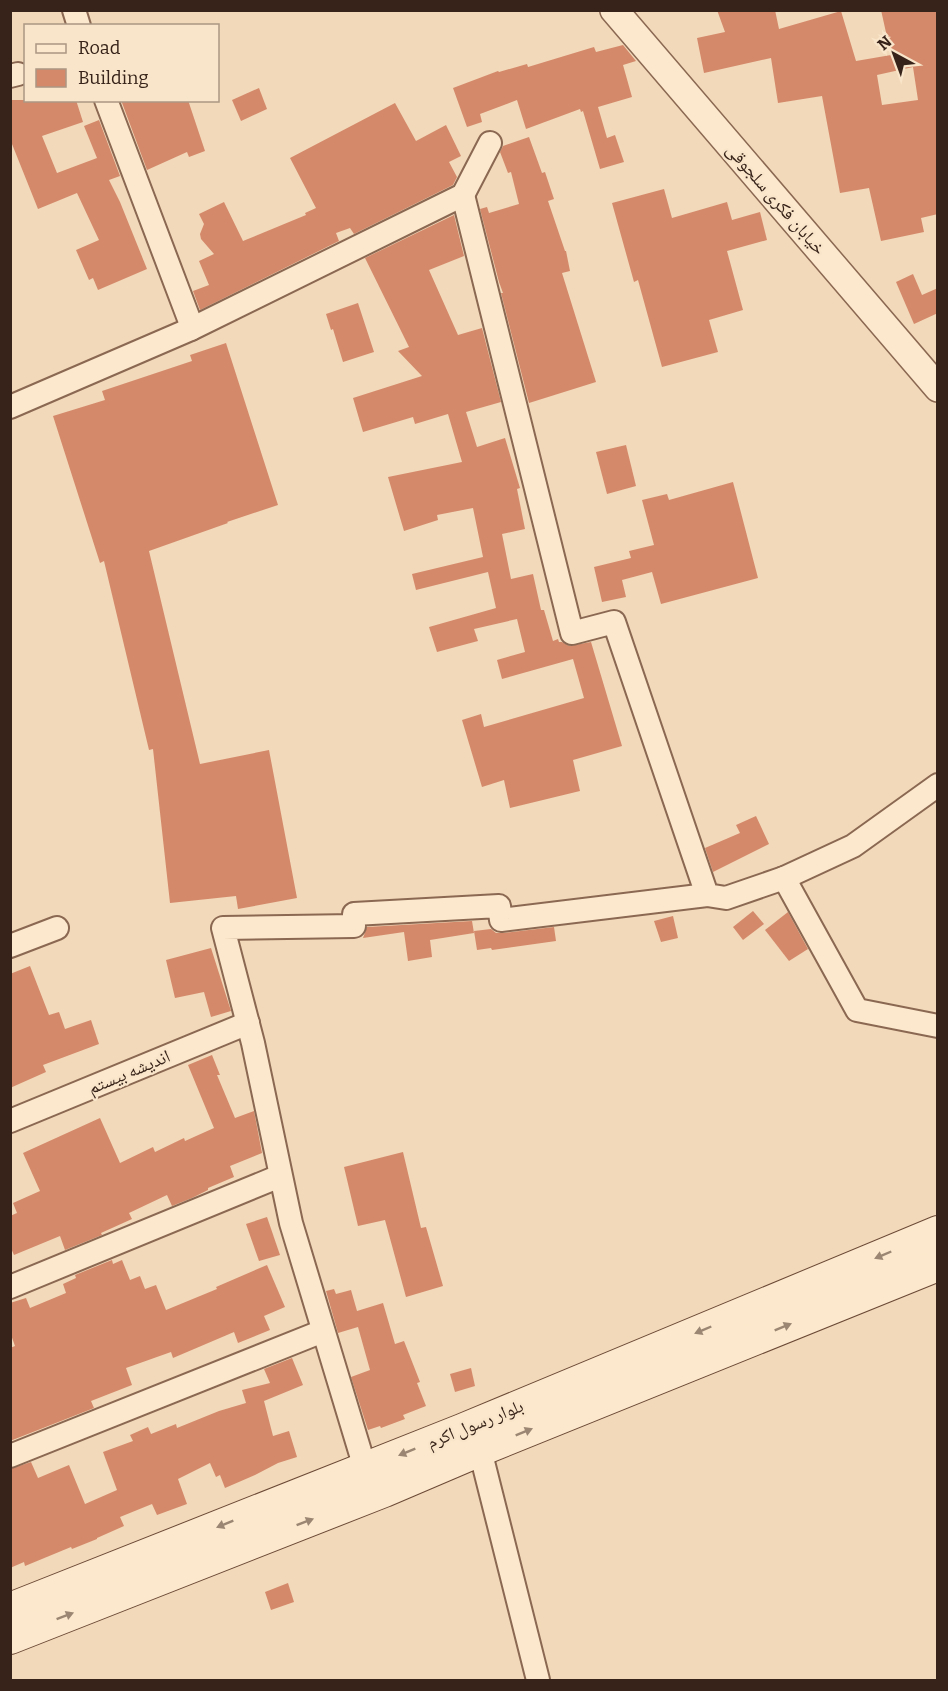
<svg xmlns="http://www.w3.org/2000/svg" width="948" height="1691" viewBox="0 0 948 1691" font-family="Bitter,'Noto Naskh Arabic',serif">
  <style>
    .building { fill: #d4896b; fill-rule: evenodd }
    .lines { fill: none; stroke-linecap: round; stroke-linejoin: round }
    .minor-casing { stroke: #8a6852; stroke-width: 26 }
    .tertiary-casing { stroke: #8a6852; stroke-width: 30 }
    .secondary-casing { stroke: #6b4936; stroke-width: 34 }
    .minor { stroke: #fce8cc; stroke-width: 22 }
    .tertiary { stroke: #fce8cc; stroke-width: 27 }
    .secondary { stroke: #fce8cc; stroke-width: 32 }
    .oneway { fill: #9a8672 }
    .labels { text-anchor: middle; stroke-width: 4.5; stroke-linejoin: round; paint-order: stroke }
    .street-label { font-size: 18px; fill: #372319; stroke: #f9e5c9 }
  </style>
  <rect width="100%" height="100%" fill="#f2d9b9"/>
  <g class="building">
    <path d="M717 10H775L779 29 841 11 856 61 891 55 881 10H938V214L921 218 924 232 881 241 869 188 840 193 822 96 778 103 771 58 704 73 697 38 725 32ZM913 67 918 100 882 105 877 75Z"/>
    <polygon points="623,45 636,61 623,65 632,97 598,107 607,138 615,135 624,162 600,169 583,111 581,112 580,109 526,129 517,100 480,114 482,122 467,127 453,88 498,71 499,72 527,64 528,67 594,47 596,52"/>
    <polygon points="259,88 267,109 241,121 232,100"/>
    <polygon points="10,100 76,100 83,122 42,136 57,173 97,158 84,126 99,120 120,176 109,180 120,202 147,269 98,290 93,278 89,280 76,250 99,240 77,193 38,209 10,139"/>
    <polygon points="121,100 188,100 205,151 189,157 187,152 147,170"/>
    <polygon points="395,103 416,141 446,125 461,156 449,162 457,177 453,185 354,234 350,228 336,233 339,241 200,310 193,291 209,285 199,261 214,254 201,239 200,234 204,224 199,214 224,202 243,241 306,215 305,213 316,208 290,158"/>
    <polygon points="529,137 542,173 545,172 554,199 548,201 565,251 566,251 570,271 562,273 596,382 529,403 501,293 503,293 499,282 480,209 487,207 489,213 519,204 511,172 508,173 500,152 503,146"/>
    <polygon points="664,189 672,218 727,202 732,220 760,212 767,240 727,251 743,310 709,320 718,352 662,367 638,280 634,282 612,203"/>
    <polygon points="454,215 464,256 429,270 458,335 482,328 501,402 466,412 477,447 505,438 520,488 517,489 525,529 502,534 511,579 533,574 541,610 544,610 553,641 558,639 559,642 562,642 569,646 591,642 622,746 573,760 580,791 510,808 504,780 482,787 462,720 481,714 484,727 584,698 573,659 502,679 497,660 525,652 517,619 474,629 478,641 437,652 429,627 496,608 488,572 416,590 412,574 483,557 473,508 437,515 438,520 404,531 388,477 462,462 448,414 415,424 413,417 363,432 353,398 422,376 398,351 409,347 365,258"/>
    <polygon points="913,274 922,295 938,288 938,313 914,324 896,282"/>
    <polygon points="358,303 374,352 343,362 333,329 331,330 326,314"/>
    <polygon points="226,343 278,505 227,522 228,523 149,551 200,764 269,750 297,898 238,909 236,896 170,903 153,749 149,750 104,561 100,563 53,416 105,400 102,391 192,361 190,355"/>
    <polygon points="626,445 636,486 607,494 596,452"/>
    <polygon points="733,482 758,578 661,604 652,572 622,580 626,597 602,602 594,567 631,558 629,551 654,545 642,500 667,494 669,500"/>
    <polygon points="756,816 769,844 713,872 705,848 740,833 736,825"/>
    <polygon points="753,911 764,924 743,940 733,927"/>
    <polygon points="788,912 808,949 789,961 765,930"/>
    <polygon points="673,916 678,938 661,942 654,921"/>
    <polygon points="472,921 474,933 430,940 432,957 408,961 404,932 363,938 367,927"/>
    <polygon points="554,927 556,941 492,950 491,948 477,950 474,931 491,929 496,933 503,933"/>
    <polygon points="211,948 231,1011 211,1017 204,992 175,998 166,960"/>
    <polygon points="30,966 49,1015 59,1012 65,1029 91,1020 99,1044 43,1065 46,1072 10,1088 10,974"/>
    <polygon points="212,1055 220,1075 217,1075 235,1118 254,1111 262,1153 230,1166 234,1177 208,1188 208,1190 192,1198 172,1206 167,1195 129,1213 132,1219 101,1233 102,1235 65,1250 60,1236 14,1255 10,1246 10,1216 17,1213 13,1203 40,1191 23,1153 100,1118 120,1163 153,1147 155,1152 184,1138 185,1141 214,1128 188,1065"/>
    <polygon points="403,1152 421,1228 426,1227 443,1286 406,1297 385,1220 358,1226 344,1167"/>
    <polygon points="267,1217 280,1255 259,1261 246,1224"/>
    <polygon points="112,1260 113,1264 122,1260 130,1280 140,1276 145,1289 156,1285 166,1310 217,1289 216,1287 267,1265 285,1307 264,1316 270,1330 238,1343 234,1332 173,1358 171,1352 126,1368 132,1385 91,1401 94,1408 10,1441 10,1348 15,1346 10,1332 10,1303 26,1298 30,1308 66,1293 63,1284 76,1278 75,1275"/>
    <polygon points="334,1289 336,1294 351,1290 357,1311 383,1303 395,1344 404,1341 420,1382 417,1383 426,1406 403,1415 405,1419 381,1428 380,1426 368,1430 351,1377 370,1370 358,1327 338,1333 326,1291"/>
    <polygon points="292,1358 303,1385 264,1401 273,1436 289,1431 297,1457 278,1463 255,1475 225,1488 220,1475 216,1477 210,1463 178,1479 187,1504 157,1515 152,1504 120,1517 124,1526 97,1538 97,1539 72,1549 71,1547 25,1566 24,1562 10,1568 10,1469 31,1462 38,1478 69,1465 85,1504 117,1490 103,1452 133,1441 130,1435 148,1427 151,1434 176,1424 177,1428 219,1411 246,1403 242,1390 270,1383 264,1369"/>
    <polygon points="471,1368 475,1386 455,1392 450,1374"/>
    <polygon points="288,1583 294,1602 271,1610 265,1592"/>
  </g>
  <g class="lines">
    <g class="minor-casing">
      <g id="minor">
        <polyline points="74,10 79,26"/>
        <polyline points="10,76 18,74"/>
        <polyline points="106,100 189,319 191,329"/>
        <polyline points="463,195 572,633 614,622 707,895 726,898 784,878 853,846 938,785"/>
        <polyline points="10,407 191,329 463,195 490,143"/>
        <polyline points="784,878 857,1010 938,1026"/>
        <polyline points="10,946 57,928"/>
        <polyline points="10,1121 248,1023"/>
        <polyline points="10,1287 280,1176"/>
        <polyline points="480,1450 538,1680"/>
        <polyline points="10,1456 323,1331"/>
        <polyline points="365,1468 291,1223 253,1043 223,928 354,926 354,914 499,906 501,920 707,895"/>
      </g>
    </g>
    <g class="tertiary-casing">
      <polyline id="tertiary" points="614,10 938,388"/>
    </g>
    <g class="secondary-casing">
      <g id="secondary">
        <polyline points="10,1609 462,1430 938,1232"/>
        <polyline points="10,1638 384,1491 480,1450 938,1265"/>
      </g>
    </g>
    <use href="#minor" class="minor"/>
    <use href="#tertiary" class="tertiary"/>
    <use href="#secondary" class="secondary"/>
  </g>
  <defs><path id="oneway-solid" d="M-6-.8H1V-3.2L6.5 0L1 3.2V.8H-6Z" transform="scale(1.5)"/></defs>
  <g class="oneway">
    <use href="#oneway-solid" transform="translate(883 1255) rotate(157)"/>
    <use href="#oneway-solid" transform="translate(783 1327) rotate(-22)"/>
    <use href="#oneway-solid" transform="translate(703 1330) rotate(157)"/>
    <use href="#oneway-solid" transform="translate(524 1432) rotate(-22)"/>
    <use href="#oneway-solid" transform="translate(407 1452) rotate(158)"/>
    <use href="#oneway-solid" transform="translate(305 1522) rotate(-21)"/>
    <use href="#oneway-solid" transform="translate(225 1524) rotate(158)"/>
    <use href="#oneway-solid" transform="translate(65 1616) rotate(-21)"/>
  </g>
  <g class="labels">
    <g class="street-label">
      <text transform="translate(776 199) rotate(49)" y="6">خیابان فکری سلجوقی</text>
      <text transform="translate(129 1072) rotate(-23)" y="6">اندیشه بیستم</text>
      <text transform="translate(475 1424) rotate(-22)" y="6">بلوار رسول اکرم</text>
    </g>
  </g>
  <rect width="948" height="1691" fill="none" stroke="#372319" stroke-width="24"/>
  <rect x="24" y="24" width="195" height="78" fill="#f9e5c9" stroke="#ab9783" stroke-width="1.5"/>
  <rect x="36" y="44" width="30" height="9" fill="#fce8cc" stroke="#ab9783" stroke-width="1.5"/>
  <text x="78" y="54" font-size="18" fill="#372319">Road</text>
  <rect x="36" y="69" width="30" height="18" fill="#d4896b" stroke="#ab9783" stroke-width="1.5"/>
  <text x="78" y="84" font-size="18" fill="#372319">Building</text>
  <g transform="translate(894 54) rotate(319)" stroke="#f9e5c9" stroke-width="4.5" paint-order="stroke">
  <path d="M0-4.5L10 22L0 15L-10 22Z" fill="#372319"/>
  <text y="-9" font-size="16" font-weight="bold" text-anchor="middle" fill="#372319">N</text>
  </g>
</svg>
